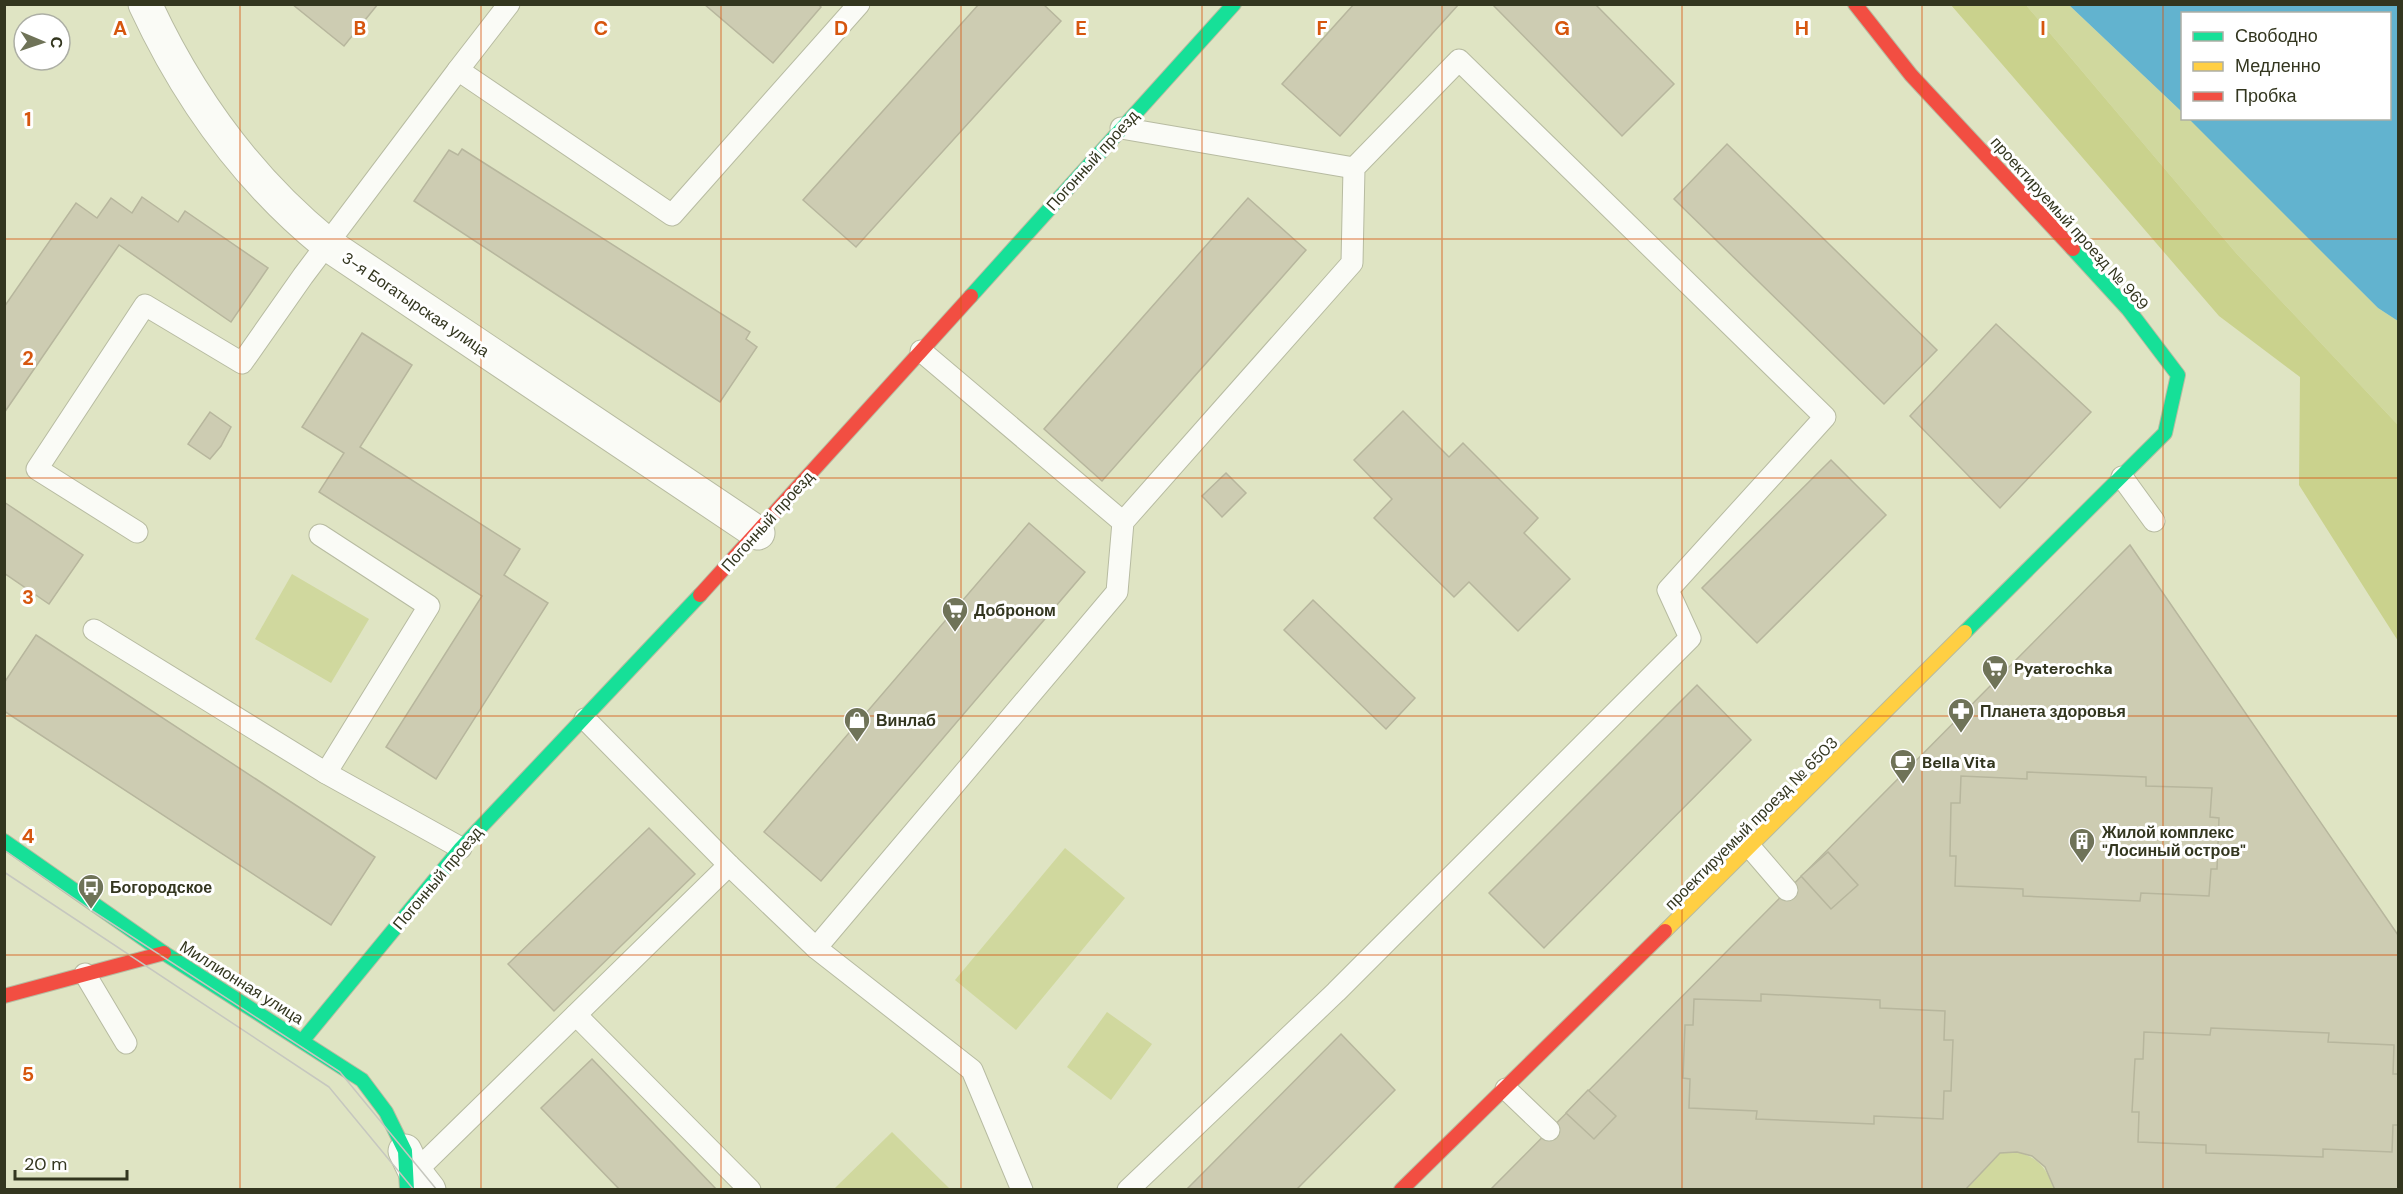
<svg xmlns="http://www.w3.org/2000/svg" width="2403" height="1194" viewBox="0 0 2403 1194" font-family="'DM Sans',sans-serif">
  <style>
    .green { fill: #d0d89e }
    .forest { fill: #cad28d }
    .water { fill: #62b3cf }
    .building { fill: #cdccb2; stroke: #b7b69d; stroke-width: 1.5 }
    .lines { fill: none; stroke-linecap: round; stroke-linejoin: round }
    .lane-casing { stroke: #b7bba1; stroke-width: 23 }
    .street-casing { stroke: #b7bba1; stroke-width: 35 }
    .fast-casing { stroke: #b7bba1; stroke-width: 16 }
    .slow-casing { stroke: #b7bba1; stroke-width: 16 }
    .jam-casing { stroke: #b7bba1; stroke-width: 16 }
    .lane { stroke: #fafbf6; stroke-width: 21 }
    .street { stroke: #fafbf6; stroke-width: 33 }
    .fast { stroke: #16e098; stroke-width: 14 }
    .slow { stroke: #ffcf43; stroke-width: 14 }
    .jam { stroke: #f24e42; stroke-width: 14 }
    .tram { stroke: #c6c7bf; stroke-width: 1.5 }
    .grid { fill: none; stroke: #d6560e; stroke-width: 1.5; stroke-opacity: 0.55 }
    .labels { text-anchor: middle; stroke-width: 6; stroke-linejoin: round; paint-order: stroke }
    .street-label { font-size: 16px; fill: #33361f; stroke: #fff }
    .poi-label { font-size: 16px; font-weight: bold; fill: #33361f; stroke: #fff; text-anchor: start }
    .grid-label { font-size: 20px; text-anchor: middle; font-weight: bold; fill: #d6560e; stroke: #fff; stroke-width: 6; stroke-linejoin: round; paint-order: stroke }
  </style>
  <rect width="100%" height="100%" fill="#dfe4c3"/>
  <g class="green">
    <polygon points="2026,5 2069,5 2182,112 2182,118 2189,119 2206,134 2378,308 2398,321 2398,425 2236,253"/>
    <polygon points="292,574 369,619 331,683 255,639"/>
    <polygon points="1065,848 1125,898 1016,1030 955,980"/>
    <polygon points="1107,1012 1152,1044 1111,1100 1067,1067"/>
    <polygon points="892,1132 950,1189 835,1188"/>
    <path d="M2017 1152C2040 1158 2046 1169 2055 1190H1965L2000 1153Z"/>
  </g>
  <polygon class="forest" points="1951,5 2026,5 2236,253 2398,425 2398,641 2299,485 2300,377 2219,316"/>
  <polygon class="water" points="2069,5 2398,5 2398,321 2378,308 2189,119 2390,118 2390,14 2182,14 2182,112"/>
  <g class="building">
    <polygon points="292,4 378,4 344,46"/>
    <polygon points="704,4 818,4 821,7 773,63"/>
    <polygon points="979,4 1043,4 1061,21 856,247 803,200"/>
    <polygon points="1354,4 1459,4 1340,136 1282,84"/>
    <polygon points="1492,4 1595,4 1674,84 1622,136"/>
    <polygon points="1727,144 1937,350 1884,404 1674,199"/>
    <polygon points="462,149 750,332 746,339 757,347 720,402 414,201 449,150 458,155"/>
    <polygon points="142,197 178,222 185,211 268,268 231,322 119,245 4,413 4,307 76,203 97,218 111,198 132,213"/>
    <polygon points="1248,198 1306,250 1102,481 1044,429"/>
    <polygon points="1996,324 2091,412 2000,508 1910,416"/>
    <polygon points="362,333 412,365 360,447 520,549 504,575 548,603 436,779 386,747 482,596 319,492 344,453 302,427"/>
    <polygon points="1403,411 1449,457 1463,443 1538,518 1524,533 1570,579 1518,631 1469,582 1454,597 1374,518 1392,499 1354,460"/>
    <polygon points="210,412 231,427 221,446 210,459 188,444"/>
    <polygon points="1831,460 1886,515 1757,643 1702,588"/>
    <polygon points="1226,473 1246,493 1222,517 1202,496"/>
    <polygon points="4,502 83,555 49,604 4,573"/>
    <polygon points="1029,523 1085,572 821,881 764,832"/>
    <polygon points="2130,545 2398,935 2398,1190 2055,1190 2045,1167 2032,1156 2017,1152 2000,1153 1965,1190 1490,1190"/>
    <polygon points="1313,600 1415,698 1386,729 1284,630"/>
    <polygon points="36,635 375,857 331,925 4,711 4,683"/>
    <polygon points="1697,685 1751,740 1544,948 1489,893"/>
    <polygon points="2027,772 2146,777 2146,786 2212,788 2210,817 2219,818 2217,869 2211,869 2209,896 2141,893 2140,901 2023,896 2023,889 1955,886 1956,856 1950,856 1951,803 1960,803 1961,776 2027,779"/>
    <polygon points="649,828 695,874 554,1011 508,964"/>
    <polygon points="1828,852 1858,885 1831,909 1801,876"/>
    <polygon points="1761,994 1880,1000 1880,1008 1945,1011 1944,1040 1953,1040 1951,1091 1944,1091 1943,1119 1874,1116 1874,1124 1756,1119 1757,1111 1689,1108 1690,1079 1683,1078 1685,1025 1693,1025 1694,999 1761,1001"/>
    <polygon points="2211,1028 2329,1033 2328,1042 2394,1045 2393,1074 2398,1074 2398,1125 2393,1125 2392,1152 2323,1149 2323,1157 2206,1153 2206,1145 2138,1142 2139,1112 2132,1112 2135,1059 2143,1059 2144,1032 2210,1035"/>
    <polygon points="1341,1034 1395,1090 1296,1190 1186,1190"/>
    <polygon points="592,1059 717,1190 620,1190 541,1108"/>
    <polygon points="1588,1090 1616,1116 1594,1139 1566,1113"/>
  </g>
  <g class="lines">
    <g class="lane-casing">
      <g id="lane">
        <polyline points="458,70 509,4"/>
        <polyline points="1121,128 1354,168"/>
        <polyline points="921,351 1123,522"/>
        <polyline points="2122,477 2154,521"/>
        <polyline points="137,532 37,469 145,305 242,363 303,276 458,70 672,215 859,4"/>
        <polyline points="94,630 326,773 429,606 320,535"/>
        <polyline points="585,719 729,865 816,948 972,1070 1022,1190"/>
        <polyline points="326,773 461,848"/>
        <polyline points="1750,847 1787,890"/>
        <polyline points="816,948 1117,592 1123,522 1352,263 1354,168 1459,60 1825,417 1668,590 1690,638 1336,992 1128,1190"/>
        <polyline points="85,974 126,1043"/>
        <polyline points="576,1015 750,1190"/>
        <polyline points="1506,1089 1549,1130"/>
        <polyline points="415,1172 729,865"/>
      </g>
    </g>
    <g class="street-casing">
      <g id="street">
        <path d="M145 4C189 99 247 179 327 244L758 533"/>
        <polyline points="405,1151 415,1172 429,1190"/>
      </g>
    </g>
    <g class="fast-casing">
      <g id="fast">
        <polyline points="971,296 1234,4"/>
        <polyline points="1965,632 2165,433 2178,375 2128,309 2073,249"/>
        <polyline points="4,841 164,953 362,1080 386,1112 405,1151 407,1190"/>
        <polyline points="303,1040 461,848 700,595"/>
      </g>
    </g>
    <g class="slow-casing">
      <polyline id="slow" points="1665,931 1965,632"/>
    </g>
    <g class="jam-casing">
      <g id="jam">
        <polyline points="1855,4 1911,75 2073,249"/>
        <polyline points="700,595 971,296"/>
        <polyline points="4,996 164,953"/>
        <polyline points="1401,1190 1665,931"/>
      </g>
    </g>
    <use href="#lane" class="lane"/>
    <use href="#street" class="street"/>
    <use href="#fast" class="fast"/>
    <use href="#slow" class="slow"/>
    <use href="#jam" class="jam"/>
    <g class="tram">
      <polyline points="4,850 91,910 340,1072 437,1190"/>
      <polyline points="4,872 329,1087 414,1190"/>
    </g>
  </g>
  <path class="grid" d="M240 4V1190M481 4V1190M721 4V1190M961 4V1190M1202 4V1190M1442 4V1190M1682 4V1190M1922 4V1190M2163 4V1190M4 239H2398M4 478H2398M4 716H2398M4 955H2398"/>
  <defs>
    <g id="supermarket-pin" transform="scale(1.35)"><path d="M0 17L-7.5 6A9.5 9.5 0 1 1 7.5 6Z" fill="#6f7358" stroke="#fff"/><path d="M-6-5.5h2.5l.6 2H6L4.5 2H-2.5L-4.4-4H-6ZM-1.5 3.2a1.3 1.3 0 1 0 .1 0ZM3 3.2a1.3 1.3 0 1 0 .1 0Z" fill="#fff"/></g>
    <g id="pharmacy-pin" transform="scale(1.35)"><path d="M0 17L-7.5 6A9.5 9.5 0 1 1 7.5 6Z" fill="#6f7358" stroke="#fff"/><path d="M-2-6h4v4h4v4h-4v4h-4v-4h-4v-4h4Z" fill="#fff"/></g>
    <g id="shop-pin" transform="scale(1.35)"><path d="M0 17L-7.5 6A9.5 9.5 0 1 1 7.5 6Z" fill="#6f7358" stroke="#fff"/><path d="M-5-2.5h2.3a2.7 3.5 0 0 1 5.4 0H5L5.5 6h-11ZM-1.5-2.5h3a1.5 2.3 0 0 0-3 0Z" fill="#fff"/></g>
    <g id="cafe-pin" transform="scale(1.35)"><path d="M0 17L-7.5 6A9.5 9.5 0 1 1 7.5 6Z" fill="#6f7358" stroke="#fff"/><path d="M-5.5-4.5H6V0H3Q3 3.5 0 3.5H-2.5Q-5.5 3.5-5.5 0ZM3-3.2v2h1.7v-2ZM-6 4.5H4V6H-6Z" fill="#fff"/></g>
    <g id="building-pin" transform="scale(1.35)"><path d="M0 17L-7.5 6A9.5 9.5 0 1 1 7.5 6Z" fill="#6f7358" stroke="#fff"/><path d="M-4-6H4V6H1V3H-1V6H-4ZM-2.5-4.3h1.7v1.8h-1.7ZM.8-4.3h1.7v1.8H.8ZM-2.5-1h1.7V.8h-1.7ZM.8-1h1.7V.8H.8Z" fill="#fff"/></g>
    <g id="bus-pin" transform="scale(1.35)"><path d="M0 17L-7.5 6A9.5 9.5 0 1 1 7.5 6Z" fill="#6f7358" stroke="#fff"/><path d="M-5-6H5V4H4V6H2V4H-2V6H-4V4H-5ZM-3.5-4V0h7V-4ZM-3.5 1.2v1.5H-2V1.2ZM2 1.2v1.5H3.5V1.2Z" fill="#fff"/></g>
  </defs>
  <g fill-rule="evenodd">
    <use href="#supermarket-pin" x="955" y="610"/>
    <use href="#supermarket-pin" x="1995" y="668"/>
    <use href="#pharmacy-pin" x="1961" y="711"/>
    <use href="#shop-pin" x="857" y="720"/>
    <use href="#cafe-pin" x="1903" y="762"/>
    <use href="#building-pin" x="2082" y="841"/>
    <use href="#bus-pin" x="91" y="887"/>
  </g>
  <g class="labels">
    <g class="street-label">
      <text transform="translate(1092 160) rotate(-48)" y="6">Погонный проезд</text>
      <text transform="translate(2070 223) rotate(48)" y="6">проектируемый проезд № 969</text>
      <text transform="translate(416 304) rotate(34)" y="6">3-я Богатырская улица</text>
      <text transform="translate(767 521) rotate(-48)" y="6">Погонный проезд</text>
      <text transform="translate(1751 823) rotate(-45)" y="6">проектируемый проезд № 6503</text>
      <text transform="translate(437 878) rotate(-50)" y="6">Погонный проезд</text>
      <text transform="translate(242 982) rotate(32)" y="6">Миллионная улица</text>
    </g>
    <g class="poi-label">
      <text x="974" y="616">Доброном</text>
      <text x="2014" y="674">Pyaterochka</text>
      <text x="1980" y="717">Планета здоровья</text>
      <text x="876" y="726">Винлаб</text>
      <text x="1922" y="768">Bella Vita</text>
      <text x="2102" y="838">Жилой комплекс<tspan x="2102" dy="18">"Лосиный остров"</tspan></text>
      <text x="110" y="893">Богородское</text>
    </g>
  </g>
  <g class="grid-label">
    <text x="120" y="35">A</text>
    <text x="360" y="35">B</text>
    <text x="601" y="35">C</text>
    <text x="841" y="35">D</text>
    <text x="1081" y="35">E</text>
    <text x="1322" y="35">F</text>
    <text x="1562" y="35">G</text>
    <text x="1802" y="35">H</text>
    <text x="2043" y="35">I</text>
    <text x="28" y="126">1</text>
    <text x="28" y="365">2</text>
    <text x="28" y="604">3</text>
    <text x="28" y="843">4</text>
    <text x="28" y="1081">5</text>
  </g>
  <rect width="2403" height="1194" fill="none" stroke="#33361f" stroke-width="12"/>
  <rect x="2181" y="12" width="210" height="108" fill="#ffffff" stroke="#adafa5" stroke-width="1.5"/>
  <rect x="2193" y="32" width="30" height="9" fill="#16e098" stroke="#adafa5" stroke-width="1.5"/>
  <text x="2235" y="42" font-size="18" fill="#33361f">Свободно</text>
  <rect x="2193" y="62" width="30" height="9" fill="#ffcf43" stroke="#adafa5" stroke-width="1.5"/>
  <text x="2235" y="72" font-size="18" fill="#33361f">Медленно</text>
  <rect x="2193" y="92" width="30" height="9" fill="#f24e42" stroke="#adafa5" stroke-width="1.5"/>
  <text x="2235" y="102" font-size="18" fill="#33361f">Пробка</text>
  <g transform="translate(42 42) rotate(92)"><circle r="28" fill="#ffffff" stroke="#adafa5" stroke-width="1.5"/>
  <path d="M0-4.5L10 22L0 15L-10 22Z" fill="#6f7358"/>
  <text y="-9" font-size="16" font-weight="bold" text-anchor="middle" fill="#33361f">С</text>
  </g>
  <path d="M15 1170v9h112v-9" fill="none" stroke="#33361f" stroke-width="3"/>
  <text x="24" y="1170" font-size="18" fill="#33361f" stroke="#ffffff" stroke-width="4.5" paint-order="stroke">20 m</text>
</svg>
